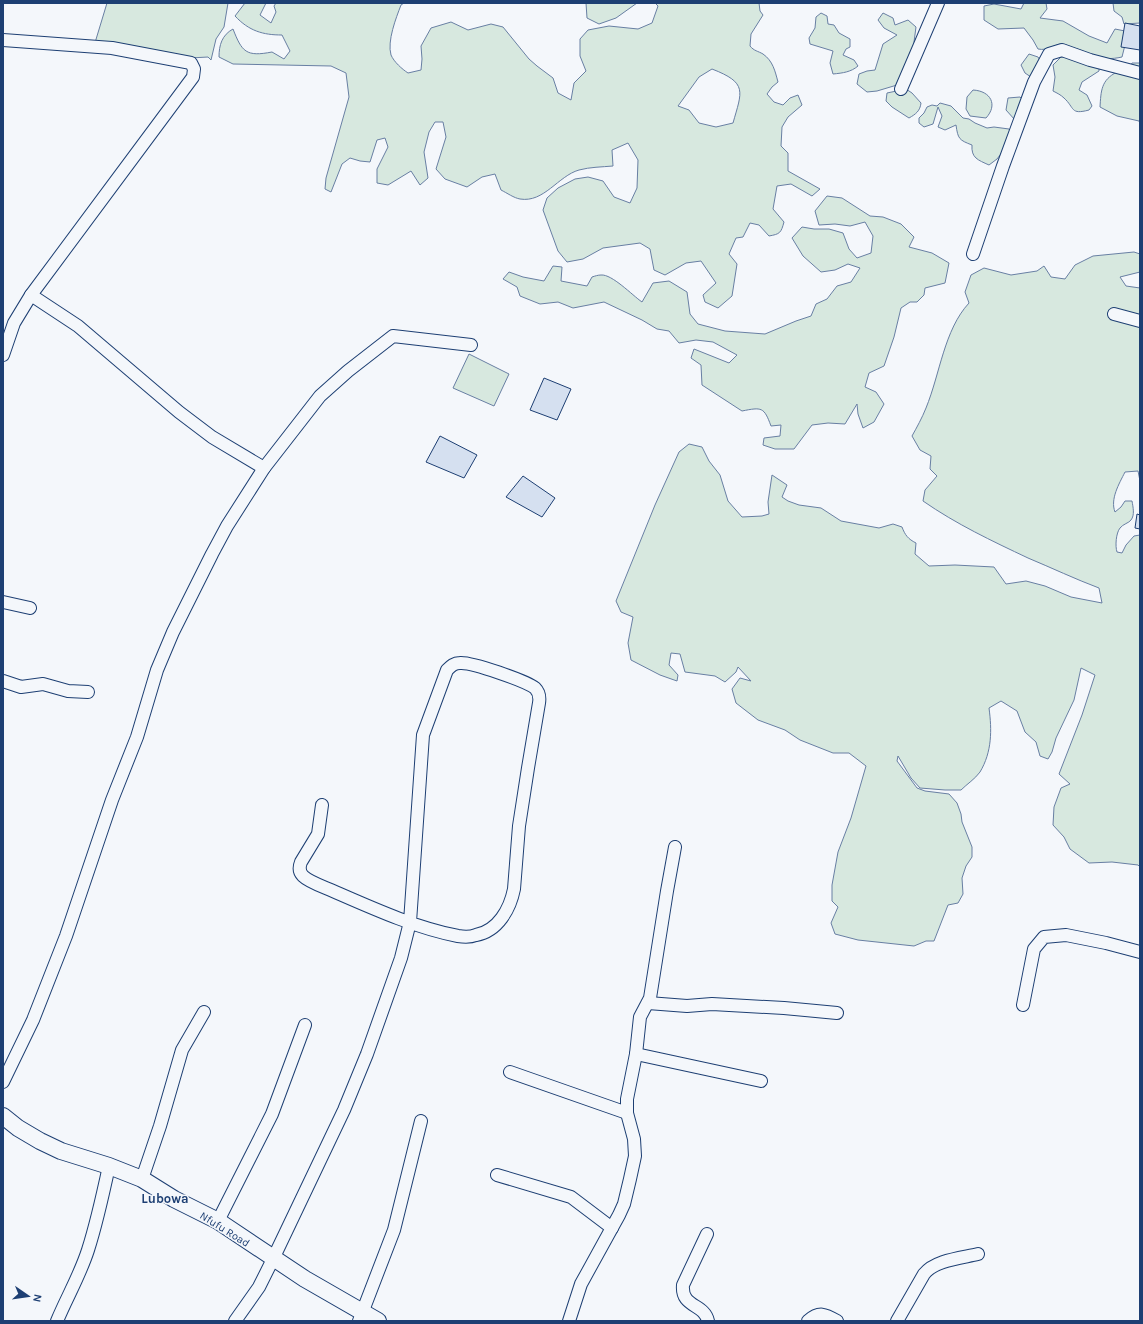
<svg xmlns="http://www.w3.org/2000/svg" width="1143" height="1324" viewBox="0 0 1143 1324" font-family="Karla,sans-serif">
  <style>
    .green { fill: #d7e8df; stroke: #687fa3; fill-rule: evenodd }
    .building { fill: #d5e0f0; stroke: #1d3f73 }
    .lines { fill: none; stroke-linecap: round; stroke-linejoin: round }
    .minor-casing { stroke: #1d3f73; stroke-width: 14 }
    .tertiary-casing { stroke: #1d3f73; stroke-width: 18 }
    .minor { stroke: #f4f7fb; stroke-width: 12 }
    .tertiary { stroke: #f4f7fb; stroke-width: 16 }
    .labels { text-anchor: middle; stroke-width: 3; stroke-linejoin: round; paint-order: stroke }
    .street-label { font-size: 11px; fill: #1d3f73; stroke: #f4f7fb }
    .quarter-label { font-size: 13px; font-weight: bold; fill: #1d3f73; stroke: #f4f7fb }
  </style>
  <rect width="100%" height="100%" fill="#f4f7fb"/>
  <g class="green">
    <polygon points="107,3 228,3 224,27 216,39 211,60 208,57 172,59 94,46"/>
    <path d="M245 3H266L260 15 271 23 276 12 274 6 276 3H404L401 5C396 18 387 41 391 55 394 62 402 69 408 73L421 70 422 59 421 46 431 28 451 22 468 30 491 24 503 27 529 59 537 66 553 78 558 93 571 100 574 83 586 71 580 56V39L588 30 609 26 638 29 652 23 658 6 655 3H759L760 11 763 15 751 34 750 46C754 51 758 51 763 54 773 61 775 71 778 82L772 87 767 94 774 102 783 105 790 98 798 95 802 105 788 117 782 127 781 146 788 153V171L820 189 812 196 791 184 777 186 773 209 784 222C781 233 780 234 769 236L759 225 750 223 743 237 736 238 729 254 737 264 732 296 718 308 705 302 703 295 716 283 701 261 686 263 665 275 654 270 650 249 640 243 603 248 583 259 567 262 558 251 543 210 547 198 558 188 575 179 588 177 603 181 614 197 630 203 637 188 638 160 628 143 612 150 613 166C602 167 590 167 579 170 558 176 544 203 520 199 514 198 507 193 501 190L495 174 482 177 467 187 445 179 436 169 446 137 443 122H435L429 132 424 152 428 178 420 185 411 171 388 185 377 183V169L388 147 385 138 377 140 370 162 360 161 350 158 342 164 331 192 325 189 326 178 349 97 346 73 331 66 233 64 219 57C219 45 222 35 233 29 242 52 246 57 272 52L284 59 290 51 282 35C263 35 249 31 235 16ZM712 69C748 83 742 91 733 123L716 127 699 123 689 110 678 106 699 77Z"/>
    <polygon points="586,3 637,3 616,18 599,24 587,18"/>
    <path d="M1024 3H1046L1047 9 1040 18 1063 21 1089 36 1107 43 1115 29 1125 31 1126 41 1122 57C1100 62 1093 54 1074 48 1070 47 1065 44 1062 44 1053 45 1048 51 1038 49L1033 40 1024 28 998 29 984 20V6L994 4 1021 9Z"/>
    <polygon points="1113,3 1140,3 1140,23 1124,24 1122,17 1114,11"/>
    <path d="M821 13 827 16 828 24 834 25 839 33 850 39V47L846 49 843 55 854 60 858 66C851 72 843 73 833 74L830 63 833 51 810 44 809 38 815 28 816 17Z"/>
    <polygon points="883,13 893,18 895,25 908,20 916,27 914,42 919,55 897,85 877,91 867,92 857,84 859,74 867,71 875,70 883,44 897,35 884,28 878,20"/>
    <polygon points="1029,54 1038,57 1046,69 1031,77 1025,73 1021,65"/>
    <path d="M1061 57 1075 58 1099 64V71L1082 82 1079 90 1087 95 1092 106 1089 110C1070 115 1075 108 1064 98 1061 95 1057 93 1053 91L1055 77 1053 65Z"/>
    <path d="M1132 63H1140V123L1139 121 1117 116 1100 107C1101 91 1101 80 1117 72L1125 74Z"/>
    <path d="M906 89 912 93 921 103C920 111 916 114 909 118L892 107 886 101 887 93Z"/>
    <path d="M973 90C991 91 998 105 986 118L970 116 966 109 967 97Z"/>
    <polygon points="1020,97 1029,105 1015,120 1006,110 1008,98"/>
    <path d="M940 103 951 106 963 118 969 119 975 123 987 128 994 127 1009 129 1017 142 1004 150 997 159 989 165C978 160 971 158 972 145 959 140 958 139 956 125L945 130 938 127 942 116 938 107 933 124 924 127 919 123V118L924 113 927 107 932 105 937 106Z"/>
    <path d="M827 196 842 198 870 216 883 217 901 224 914 237 909 247 932 253 949 263 945 283 925 288 924 295 917 302H910L901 308 894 337 884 366 869 373 865 387 876 392 884 404 874 422 863 428 858 414 857 404 845 424 828 423 812 425 794 449H775L763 445 764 438 780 436 781 425 771 426C764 407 762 407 742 411L702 385 701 365 691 358 694 349 729 363 737 355 713 342 696 340 679 343 669 331 657 329 642 320 604 302 573 308 558 302 540 304 520 296 517 287 503 279 509 272 523 277 544 281 553 266 562 267 561 281 587 286 592 277C595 276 598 275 601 275 612 274 632 295 642 302L653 283 669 281 687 292 690 314 698 324 725 331 765 334 796 321 811 316 816 304 827 299 837 286 851 282 860 268 848 264 835 270 821 272 803 256 792 238 802 227 814 229H829L843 233 849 249 857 258 871 253 873 236 865 222 850 226 835 224 819 225 815 211Z"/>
    <path d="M1134 252 1140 254V272L1120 277 1126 286 1140 288V481L1138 471 1125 472C1119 484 1110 499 1115 512L1121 507 1125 501H1132C1133 507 1135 515 1131 520 1129 523 1123 524 1120 528 1116 533 1115 546 1117 552L1122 553 1126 545 1134 536 1140 535V867L1138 865 1112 862 1089 863 1070 849 1064 837 1053 825 1054 807 1061 788 1070 784 1059 774 1082 715 1095 675 1081 668 1074 700 1056 738 1052 752 1048 759 1040 756 1036 742 1025 732 1017 711 1001 701 989 708C992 730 992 752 980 772 975 779 967 784 961 790H945L920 788 911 778 898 756 897 761 917 788 925 791 949 794 957 803 961 814 962 822 972 847V857L966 866 962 878 963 894 958 903 948 905 934 941H926L914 946 858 940 835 934 831 923 838 907 832 901V885L838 852 851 818 866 766 849 753H833L800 740 785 730 758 720 736 703 732 689 740 678 751 681 738 667 736 672 725 682 715 676 685 672 680 654 671 653 669 665 678 675 677 681 660 675 631 660 628 643 633 617 621 612 616 601 655 505 679 452 689 444 702 447 709 461 720 475 728 501 742 517 762 516 769 514 768 502 772 475 787 485 782 497 788 501 799 505 821 508 841 521 879 528 893 524 902 527C905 535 908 539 916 543L915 554 929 566 955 565 994 567 1006 584 1026 581 1045 586 1071 597 1102 603 1099 588C1075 579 1052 568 1028 558 992 541 956 524 923 501L925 490 937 476 930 469 931 456 920 450 912 436C917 427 922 418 926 408 940 374 944 330 969 303L965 292 971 275 984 268 1011 275 1037 271 1044 266 1051 277 1065 279 1075 265 1093 256Z"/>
    <polygon points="469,354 509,374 494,406 453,388"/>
  </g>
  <g class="building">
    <polygon points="1125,23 1140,26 1140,50 1121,47"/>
    <polygon points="544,378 571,389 557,420 530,410"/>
    <polygon points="440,436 477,455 464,478 426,462"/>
    <polygon points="523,476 555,498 542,517 506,497"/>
    <polygon points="1137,514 1140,515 1140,529 1135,528"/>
  </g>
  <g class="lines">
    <g class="minor-casing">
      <g id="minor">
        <polyline points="3,40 112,48 191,63 194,69 193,77 31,295 14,323 3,355"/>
        <polyline points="901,89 938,3"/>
        <polyline points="973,254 1003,166 1034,82 1049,54 1062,50 1090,60 1140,73"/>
        <polyline points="31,295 78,326 179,412 212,437 264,468"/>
        <polyline points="1114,314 1140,321"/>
        <polyline points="3,602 30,608"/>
        <polyline points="3,681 21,687 43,684 68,691 88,692"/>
        <polyline points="648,1003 687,1006 712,1004 784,1008 837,1013"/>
        <polyline points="1023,1005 1034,949 1044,937 1066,935 1106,943 1140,952"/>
        <polyline points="636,1054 761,1081"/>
        <polyline points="510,1072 627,1113"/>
        <polyline points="3,1082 33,1020 66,936 112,800 137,737 157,670 173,632 212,554 227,526 264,468 320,396 348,371 393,336 471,345"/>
        <polyline points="497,1175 571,1197 612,1228"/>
        <polyline points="142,1179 160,1126 182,1050 204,1012"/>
        <polyline points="218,1221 272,1114 305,1025"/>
        <path d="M707 1234 683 1285C681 1308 704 1303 708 1321"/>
        <path d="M57 1321C67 1297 80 1275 88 1250 97 1222 103 1194 109 1166"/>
        <path d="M235 1321 259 1287 273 1259 344 1110 367 1054 401 958 410 922 423 735 447 670C451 666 454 663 460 663 472 662 526 681 535 688 539 692 540 697 539 703L528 768 519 826 514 889C510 909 498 931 476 935 471 937 464 937 458 936 416 928 372 908 333 891 324 887 309 882 303 876 299 872 299 867 301 862L318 834 322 805"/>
        <polyline points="359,1321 394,1230 421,1121"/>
        <polyline points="569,1321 581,1284 619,1215 624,1204 630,1179 635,1156 634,1139 627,1113 627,1099 636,1054 640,1017 650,998 667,891 675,847"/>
        <path d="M808 1321C819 1311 825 1314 837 1321"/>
        <path d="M897 1321 924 1274C935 1260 961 1258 978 1254"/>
      </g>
    </g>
    <g class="tertiary-casing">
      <polyline id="tertiary" points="3,1116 18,1128 40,1141 61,1151 109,1166 142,1179 174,1199 218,1221 305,1279 378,1321"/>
    </g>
    <use href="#minor" class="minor"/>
    <use href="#tertiary" class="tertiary"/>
  </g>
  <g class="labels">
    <g class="street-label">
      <text transform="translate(225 1229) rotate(32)" y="4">Nfufu Road</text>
    </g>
    <g class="quarter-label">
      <text x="165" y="1203">Lubowa</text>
    </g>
  </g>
  <rect width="1143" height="1324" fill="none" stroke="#1d3f73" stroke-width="8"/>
  <g transform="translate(28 1296) rotate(103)" stroke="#f4f7fb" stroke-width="3" paint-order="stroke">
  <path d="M0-3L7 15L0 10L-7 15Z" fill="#1d3f73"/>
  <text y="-6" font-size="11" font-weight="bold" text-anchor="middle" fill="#1d3f73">N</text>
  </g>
</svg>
